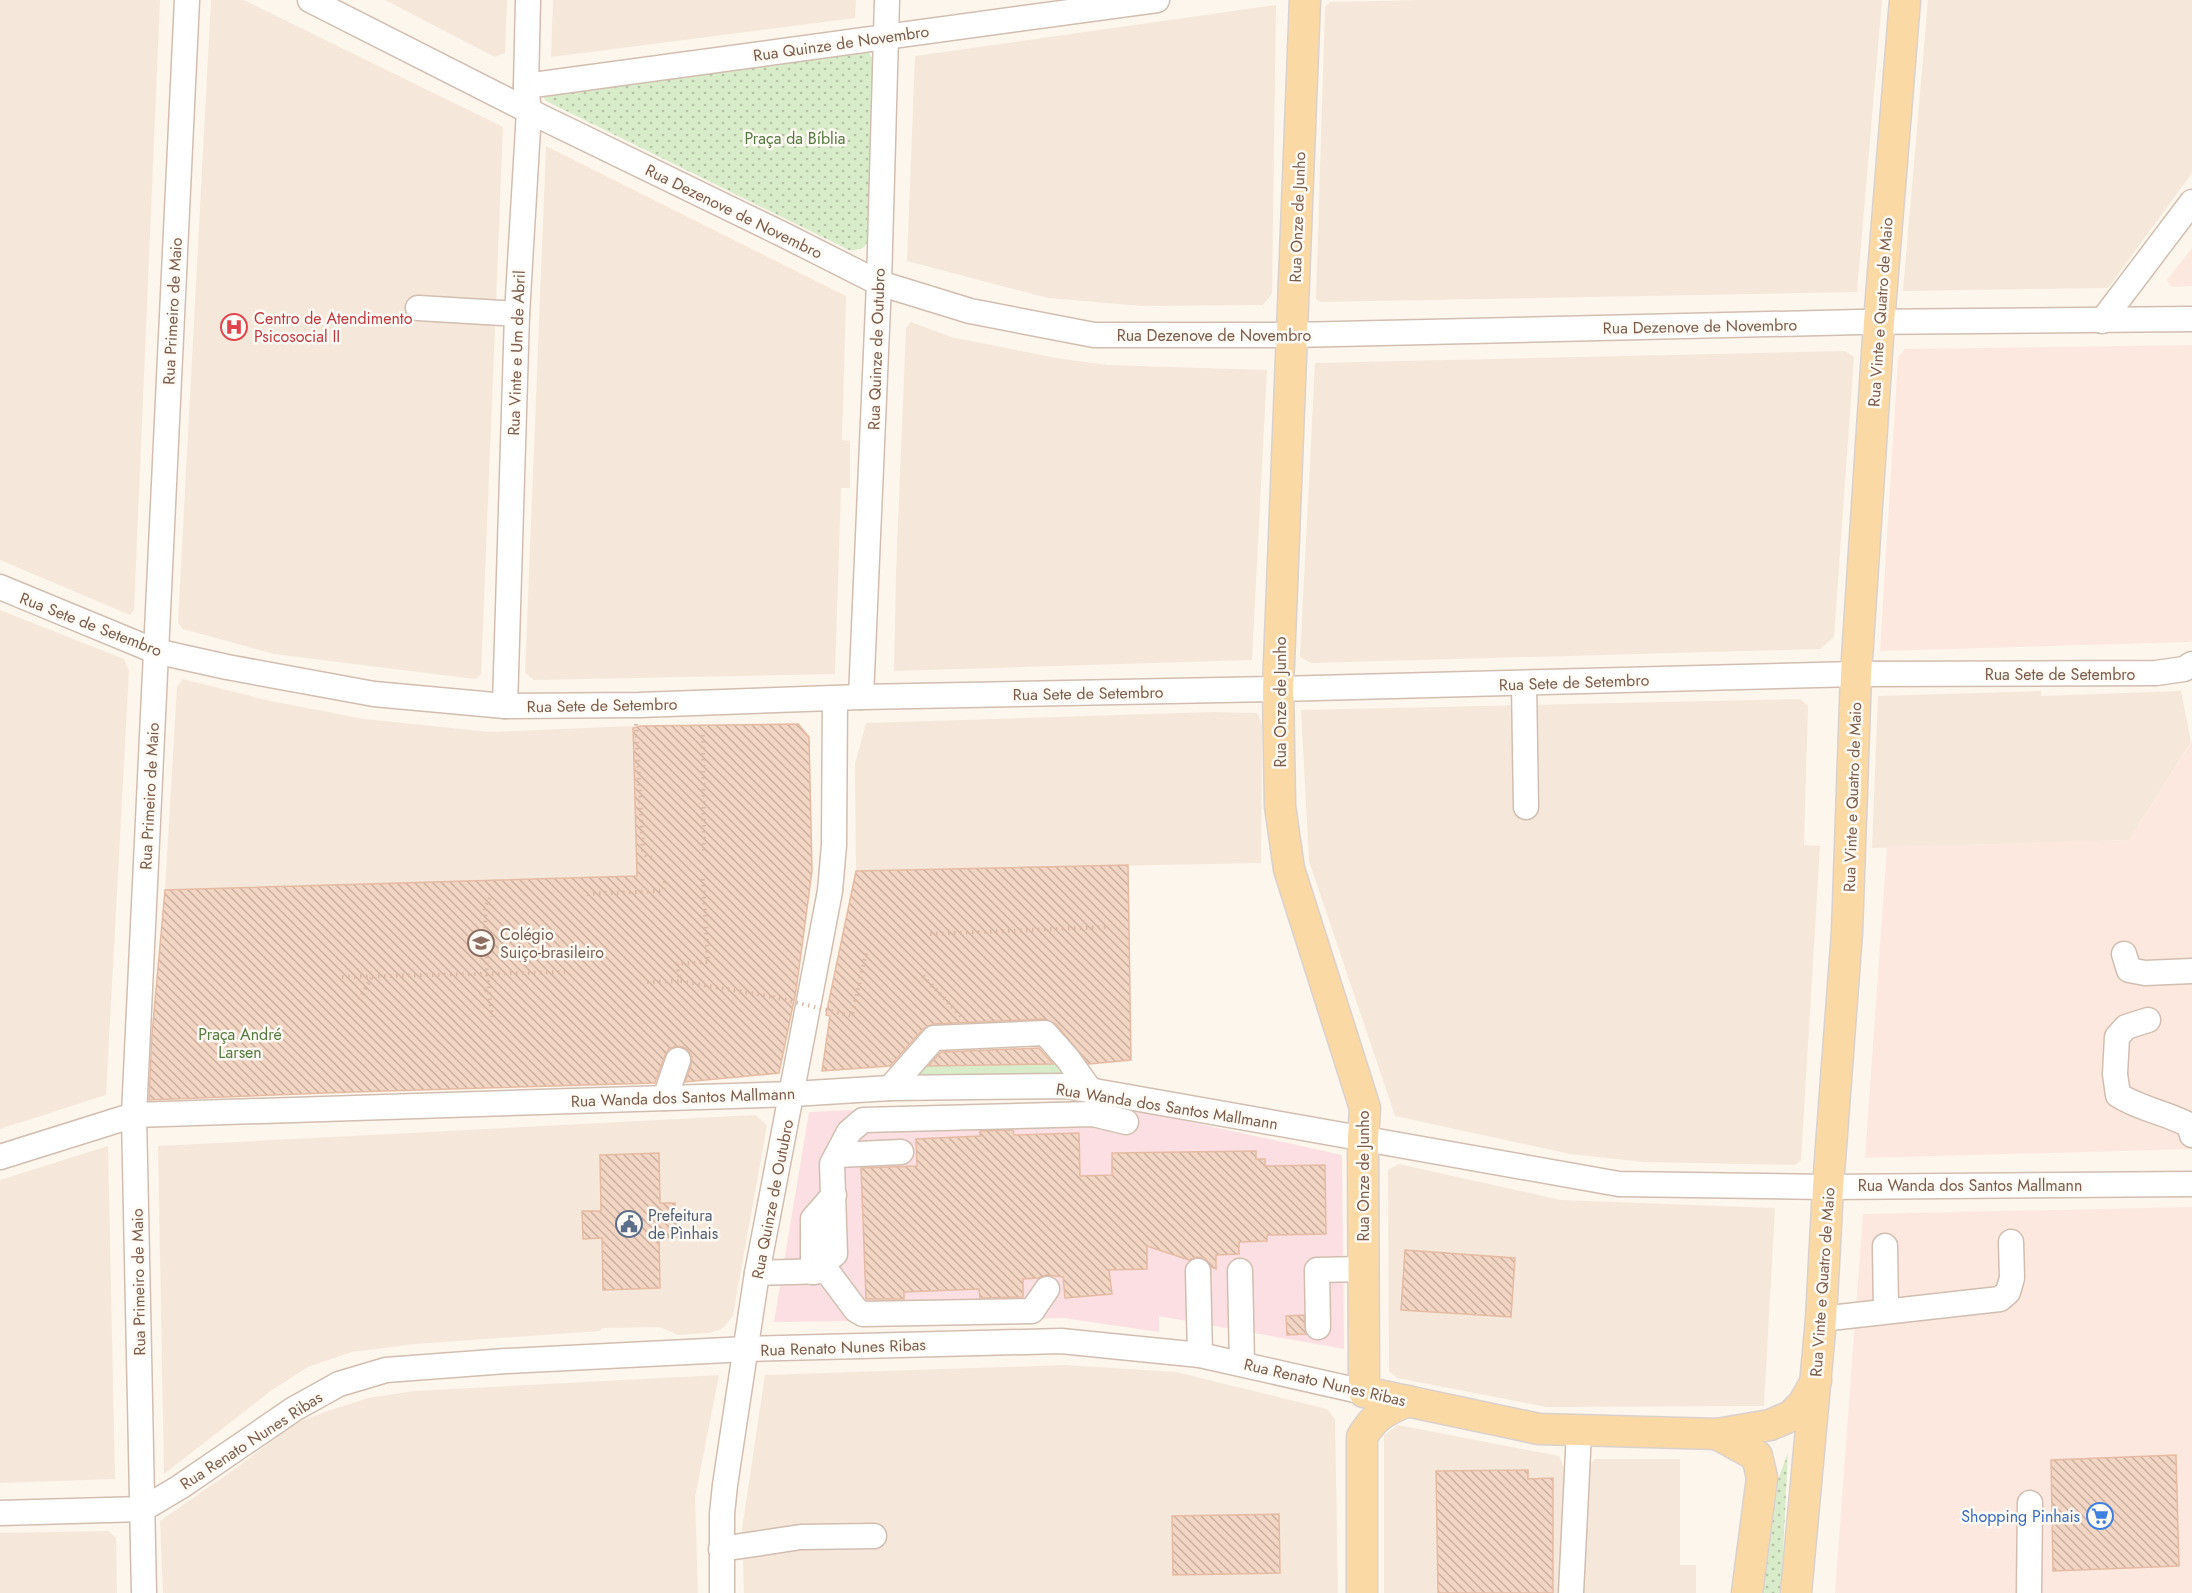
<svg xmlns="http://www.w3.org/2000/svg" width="2192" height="1593" font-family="Jost,sans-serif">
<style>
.residential{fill:#f5e8da}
.commercial{fill:#fde8e0}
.medical{fill:#fbdfe3}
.green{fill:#d8ecc9}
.park{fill:url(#park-dots)}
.building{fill:url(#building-back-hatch);stroke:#e6bba3;stroke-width:1.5}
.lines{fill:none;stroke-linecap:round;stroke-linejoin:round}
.minor-casing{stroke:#d1beb0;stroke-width:27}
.major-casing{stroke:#dad1cd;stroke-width:33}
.path{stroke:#d9b8a5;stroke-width:4;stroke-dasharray:1.5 4.5;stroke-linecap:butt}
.minor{stroke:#fff;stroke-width:24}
.major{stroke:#fbd9a5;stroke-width:30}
.path-bridge{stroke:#d9b8a5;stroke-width:4;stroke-dasharray:1.5 4.5;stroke-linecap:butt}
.labels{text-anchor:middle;stroke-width:5;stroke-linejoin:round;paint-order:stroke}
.street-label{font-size:16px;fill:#7a5c4d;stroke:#fffaf3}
.park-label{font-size:16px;fill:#537a41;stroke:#fffaf3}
.health-label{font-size:16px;fill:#be3a42;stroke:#fffaf3;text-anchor:start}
.education-label{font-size:16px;fill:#785e54;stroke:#fffaf3;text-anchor:start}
.service-label{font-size:16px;fill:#4e5e75;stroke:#fffaf3;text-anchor:start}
.shop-label{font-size:16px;fill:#366cbe;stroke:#fffaf3;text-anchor:end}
</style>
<defs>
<pattern id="park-dots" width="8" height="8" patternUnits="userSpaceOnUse" patternTransform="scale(1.5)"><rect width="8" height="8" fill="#d8ecc9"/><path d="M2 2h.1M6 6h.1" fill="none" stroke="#b4c2a5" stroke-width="1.8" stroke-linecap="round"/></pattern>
<pattern id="building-back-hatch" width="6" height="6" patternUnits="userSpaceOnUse" patternTransform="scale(1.5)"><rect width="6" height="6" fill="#f3d5c3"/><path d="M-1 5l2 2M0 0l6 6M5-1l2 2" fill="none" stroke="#cab0a1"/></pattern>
</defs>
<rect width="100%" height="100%" fill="#fdf6ec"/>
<g class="residential">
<polygon points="0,0 160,0 134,610 130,615 0,560"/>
<polygon points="211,0 244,0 503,127 481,675 475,679 274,654 183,629 178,623"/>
<polygon points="385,0 507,0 505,53 495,57"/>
<polygon points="553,0 856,0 855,18 551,57"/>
<polygon points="1420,0 1882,0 1857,292 1321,302 1316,299 1325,7 1330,2"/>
<polygon points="1928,0 2192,0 2192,173 2108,288 1903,291"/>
<polygon points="1276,5 1272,294 1263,305 1142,306 1048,298 907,261 915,56"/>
<polygon points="546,146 846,296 842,440 850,441 850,488 841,488 835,674 534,680 525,673"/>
<polygon points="911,322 951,337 1062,359 1108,365 1267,370 1252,660 894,671 896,572 906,328"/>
<polygon points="1845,351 1854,357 1834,637 1820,649 1311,663 1300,657 1315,363"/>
<polygon points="0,610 124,659 129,671 106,1095 0,1129"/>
<polygon points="183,679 271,701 364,719 490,732 633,726 637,876 165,890 177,687"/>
<polygon points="2041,691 2041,696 2181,691 2191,742 2129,840 1872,848 1878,696"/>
<polygon points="1800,699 1808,706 1804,845 1820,846 1801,1160 1795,1165 1644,1162 1570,1154 1395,1116 1309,861 1301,710"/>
<polygon points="1214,712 1257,713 1262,724 1261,863 856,871 855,764 866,723"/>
<polygon points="755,1115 767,1125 733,1315 726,1325 721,1329 709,1333 678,1335 660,1327 602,1328 600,1331 415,1344 352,1352 308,1367 272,1390 164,1474 158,1146"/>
<polygon points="108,1146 115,1479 0,1483 0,1180"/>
<polygon points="1399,1164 1561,1200 1775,1208 1764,1406 1546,1407 1397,1378 1389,1371 1388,1170"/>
<polygon points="1065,1365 1176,1372 1327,1409 1335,1419 1338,1593 744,1593 742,1529 765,1375"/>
<polygon points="719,1375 695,1497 698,1593 163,1593 160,1521 239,1466 281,1434 303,1420 331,1410 368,1398 414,1391"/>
<polygon points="1398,1425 1559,1456 1566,1472 1584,1472 1595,1459 1680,1459 1680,1565 1696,1565 1696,1593 1384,1593 1384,1435"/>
<polygon points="108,1531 116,1538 117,1593 0,1593 0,1533"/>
</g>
<g class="commercial">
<polygon points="2192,248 2192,286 2171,287 2167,280"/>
<polygon points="2192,345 2192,640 2190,642 1880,651 1898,358 1905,349"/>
<polygon points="2192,741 2192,1149 1865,1158 1887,847 2129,840"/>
<polygon points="2192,1207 2192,1593 1835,1593 1863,1214"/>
</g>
<polygon class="medical" points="1090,1100 1342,1155 1344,1349 1159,1316 1159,1332 1064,1318 774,1322 809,1112"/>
<polygon class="green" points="1040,1050 1069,1073 918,1075 936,1054"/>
<g class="park">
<path d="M854,48L868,51L873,60V66L870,237C866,248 861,250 849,250L546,101L542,94L796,54L803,61L849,54Z"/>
<polygon points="1788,1453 1781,1593 1754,1593 1763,1519"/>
</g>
<g class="building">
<polygon points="798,724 809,737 812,871 796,991 779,1073 685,1082 691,1065 692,1057 688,1050 683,1047 676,1046 669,1049 665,1055 655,1083 351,1092 149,1100 152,1034 165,890 637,876 633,728 640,726"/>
<polygon points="1128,865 1131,1060 1089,1064 1056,1024 1044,1019 933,1024 923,1029 890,1066 822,1071 830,1016 826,1015 856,871"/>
<polygon points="1039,1048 1053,1064 928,1066 941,1052"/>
<polygon points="1013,1130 1014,1135 1079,1133 1080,1176 1112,1175 1112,1153 1256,1151 1256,1159 1265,1159 1265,1166 1325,1165 1326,1234 1267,1235 1267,1241 1239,1242 1239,1254 1216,1255 1216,1269 1211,1267 1204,1258 1197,1257 1189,1260 1147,1246 1147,1269 1109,1270 1112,1294 1065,1298 1063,1277 1047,1275 1038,1278 1023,1279 1023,1297 980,1298 979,1289 904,1292 904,1299 866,1299 861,1168 917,1166 916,1139 980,1136 980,1131"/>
<polygon points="659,1153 660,1203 675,1203 677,1237 659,1238 660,1288 603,1290 602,1238 583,1239 582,1211 601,1211 600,1155"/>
<polygon points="1405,1250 1515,1258 1511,1317 1401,1310"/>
<polygon points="1304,1315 1306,1334 1287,1335 1286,1316"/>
<polygon points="2176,1455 2179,1566 2053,1571 2051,1460"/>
<polygon points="1528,1470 1528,1479 1553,1478 1553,1593 1438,1593 1436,1471"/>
<polygon points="1279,1514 1280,1573 1173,1575 1172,1516"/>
</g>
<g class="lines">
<defs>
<g id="minor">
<polyline points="310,0 529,111 784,235 879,283 970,311 1094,335 1293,335 1860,322 2192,319"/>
<polyline points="526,86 1157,0"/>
<polyline points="418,308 517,314"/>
<polyline points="2102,321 2192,202"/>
<polyline points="0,587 155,651 227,667 374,694 505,706 639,705 861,697 1278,689 1856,674 2156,673 2184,669 2192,664"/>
<polyline points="1524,683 1526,807"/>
<polyline points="861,697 879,283 887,0"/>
<polyline points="505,706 517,314 529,111 526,86 528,0"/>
<polyline points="2124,954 2129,970 2145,973 2192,971"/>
<path d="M2148,1020L2126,1027L2117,1037L2115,1074L2118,1095C2142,1110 2165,1112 2189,1125L2192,1135"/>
<polyline points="890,1088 934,1038 1045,1033 1068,1059 1090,1090"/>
<polyline points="665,1098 678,1060"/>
<polyline points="837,1155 901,1152"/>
<polyline points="0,1157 134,1115 793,1094 890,1088 1066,1086 1619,1184 1828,1187 2192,1184"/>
<polyline points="1885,1246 1886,1311"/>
<polyline points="1198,1271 1200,1355"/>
<polyline points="1240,1271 1242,1364"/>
<polyline points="813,1272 835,1254 832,1164 849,1132 863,1120 1093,1114 1126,1122"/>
<polyline points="813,1272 813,1219 834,1195"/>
<polyline points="757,1273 827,1271 856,1310 863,1314 1032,1311 1047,1289"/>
<polyline points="1821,1319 2000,1299 2008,1292 2012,1278 2011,1242"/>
<polyline points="1318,1327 1317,1270 1363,1269"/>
<polyline points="0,1513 143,1509 180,1487 294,1409 339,1384 386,1370 506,1361 747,1349 1061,1341 1200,1355 1364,1392"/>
<polyline points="721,1549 801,1537 874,1536"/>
<polyline points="144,1593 134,1115 187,0"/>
<polyline points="722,1593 722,1514 725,1485 757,1273 830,891 834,845 835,699"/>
<polyline points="1571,1593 1579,1432"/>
<polyline points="2029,1593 2030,1503"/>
</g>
<g id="major">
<polyline points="1305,0 1278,689 1280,806 1289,869 1365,1108 1363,1139 1364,1392 1539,1429 1717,1434 1770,1425 1791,1416 1803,1404 1816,1381"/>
<polyline points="1717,1434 1757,1456 1762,1478 1747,1593"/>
<path d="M1362,1593V1437C1374,1416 1386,1410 1408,1401"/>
<polyline points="1796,1593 1821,1319 1828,1187 1847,932 1856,674 1879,322 1905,0"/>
</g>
</defs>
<use href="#minor" class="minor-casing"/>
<use href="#major" class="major-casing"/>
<g class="path">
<polyline points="636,724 643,851 647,857 655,858"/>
<polyline points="703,735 704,855"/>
<polyline points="703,879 708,962 677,964 680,981 773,997"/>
<polyline points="587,894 663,891 665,881"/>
<polyline points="490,898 485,907 487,974 492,1017"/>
<polyline points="930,934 1108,927"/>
<polyline points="923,976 961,1016"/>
<polyline points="342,977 565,972"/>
<polyline points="647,982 680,981"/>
<polyline points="480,995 488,988"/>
<polyline points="356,1005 372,977"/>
</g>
<use href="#minor" class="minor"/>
<use href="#major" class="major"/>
<polyline class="path-bridge" points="773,997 852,1016 867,949"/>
</g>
<defs>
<symbol id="hospital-ring" viewBox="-11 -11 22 22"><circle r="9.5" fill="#fffaf3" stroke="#e0444e" stroke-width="1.5"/><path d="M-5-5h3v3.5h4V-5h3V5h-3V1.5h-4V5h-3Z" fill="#e0444e"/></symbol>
<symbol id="school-ring" viewBox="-11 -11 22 22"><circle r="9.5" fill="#fffaf3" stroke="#8d6e63" stroke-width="1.5"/><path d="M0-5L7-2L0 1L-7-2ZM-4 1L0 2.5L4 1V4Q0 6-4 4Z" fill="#8d6e63"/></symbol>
<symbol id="civic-ring" viewBox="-11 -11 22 22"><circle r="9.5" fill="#fffaf3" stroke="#5c6f8a" stroke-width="1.5"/><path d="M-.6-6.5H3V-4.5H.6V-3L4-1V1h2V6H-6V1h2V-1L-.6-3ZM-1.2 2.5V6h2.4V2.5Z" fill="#5c6f8a"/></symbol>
<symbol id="supermarket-ring" viewBox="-11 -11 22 22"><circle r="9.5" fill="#fffaf3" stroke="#3f7fe0" stroke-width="1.5"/><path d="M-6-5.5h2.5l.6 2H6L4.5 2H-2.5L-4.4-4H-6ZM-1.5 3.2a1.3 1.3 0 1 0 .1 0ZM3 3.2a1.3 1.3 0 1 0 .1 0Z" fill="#3f7fe0"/></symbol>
</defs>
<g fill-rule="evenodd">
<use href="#hospital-ring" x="219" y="312" width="30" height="30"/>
<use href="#school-ring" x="466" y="928" width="30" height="30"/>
<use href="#civic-ring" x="614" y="1209" width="30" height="30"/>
<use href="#supermarket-ring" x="2085" y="1501" width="30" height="30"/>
</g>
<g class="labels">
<g class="street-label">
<text transform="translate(841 43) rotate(-8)" y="6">Rua Quinze de Novembro</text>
<text transform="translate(734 211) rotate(26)" y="6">Rua Dezenove de Novembro</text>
<text transform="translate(1297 217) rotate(-88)" y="6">Rua Onze de Junho</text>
<text transform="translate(172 311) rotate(-87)" y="6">Rua Primeiro de Maio</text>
<text transform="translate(1880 312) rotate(-86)" y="6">Rua Vinte e Quatro de Maio</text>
<text transform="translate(1700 326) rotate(-1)" y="6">Rua Dezenove de Novembro</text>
<text x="1214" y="341">Rua Dezenove de Novembro</text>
<text transform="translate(876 349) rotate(-88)" y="6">Rua Quinze de Outubro</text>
<text transform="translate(516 353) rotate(-88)" y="6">Rua Vinte e Um de Abril</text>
<text transform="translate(91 624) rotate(21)" y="6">Rua Sete de Setembro</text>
<text x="2060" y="680">Rua Sete de Setembro</text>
<text transform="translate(1574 682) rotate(-2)" y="6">Rua Sete de Setembro</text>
<text transform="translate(1088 693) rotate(-1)" y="6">Rua Sete de Setembro</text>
<text transform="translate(1280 702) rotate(-90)" y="6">Rua Onze de Junho</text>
<text transform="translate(602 705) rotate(-1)" y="6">Rua Sete de Setembro</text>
<text transform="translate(149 796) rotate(-87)" y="6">Rua Primeiro de Maio</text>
<text transform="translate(1852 797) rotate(-88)" y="6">Rua Vinte e Quatro de Maio</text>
<text transform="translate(683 1097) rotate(-2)" y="6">Rua Wanda dos Santos Mallmann</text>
<text transform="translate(1167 1106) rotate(9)" y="6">Rua Wanda dos Santos Mallmann</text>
<text transform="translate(1363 1176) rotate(-90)" y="6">Rua Onze de Junho</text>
<text x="1970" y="1191">Rua Wanda dos Santos Mallmann</text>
<text transform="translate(772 1199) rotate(-79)" y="6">Rua Quinze de Outubro</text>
<text transform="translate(138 1282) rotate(-91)" y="6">Rua Primeiro de Maio</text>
<text transform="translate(1822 1282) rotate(-86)" y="6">Rua Vinte e Quatro de Maio</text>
<text transform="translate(843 1347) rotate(-2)" y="6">Rua Renato Nunes Ribas</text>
<text transform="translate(1325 1382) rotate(13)" y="6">Rua Renato Nunes Ribas</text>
<text transform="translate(251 1440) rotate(-33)" y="6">Rua Renato Nunes Ribas</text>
</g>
<g class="park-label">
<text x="795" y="144">Praça da Bíblia</text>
<text x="240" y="1040">Praça André<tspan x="240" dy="18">Larsen</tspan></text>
</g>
<g class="health-label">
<text x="254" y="324">Centro de Atendimento<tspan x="254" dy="18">Psicosocial II</tspan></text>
</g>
<g class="education-label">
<text x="500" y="940">Colégio<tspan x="500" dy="18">Suiço-brasileiro</tspan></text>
</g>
<g class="service-label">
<text x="648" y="1221">Prefeitura<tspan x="648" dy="18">de Pìnhais</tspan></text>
</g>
<g class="shop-label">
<text x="2080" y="1522">Shopping Pinhais</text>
</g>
</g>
</svg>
